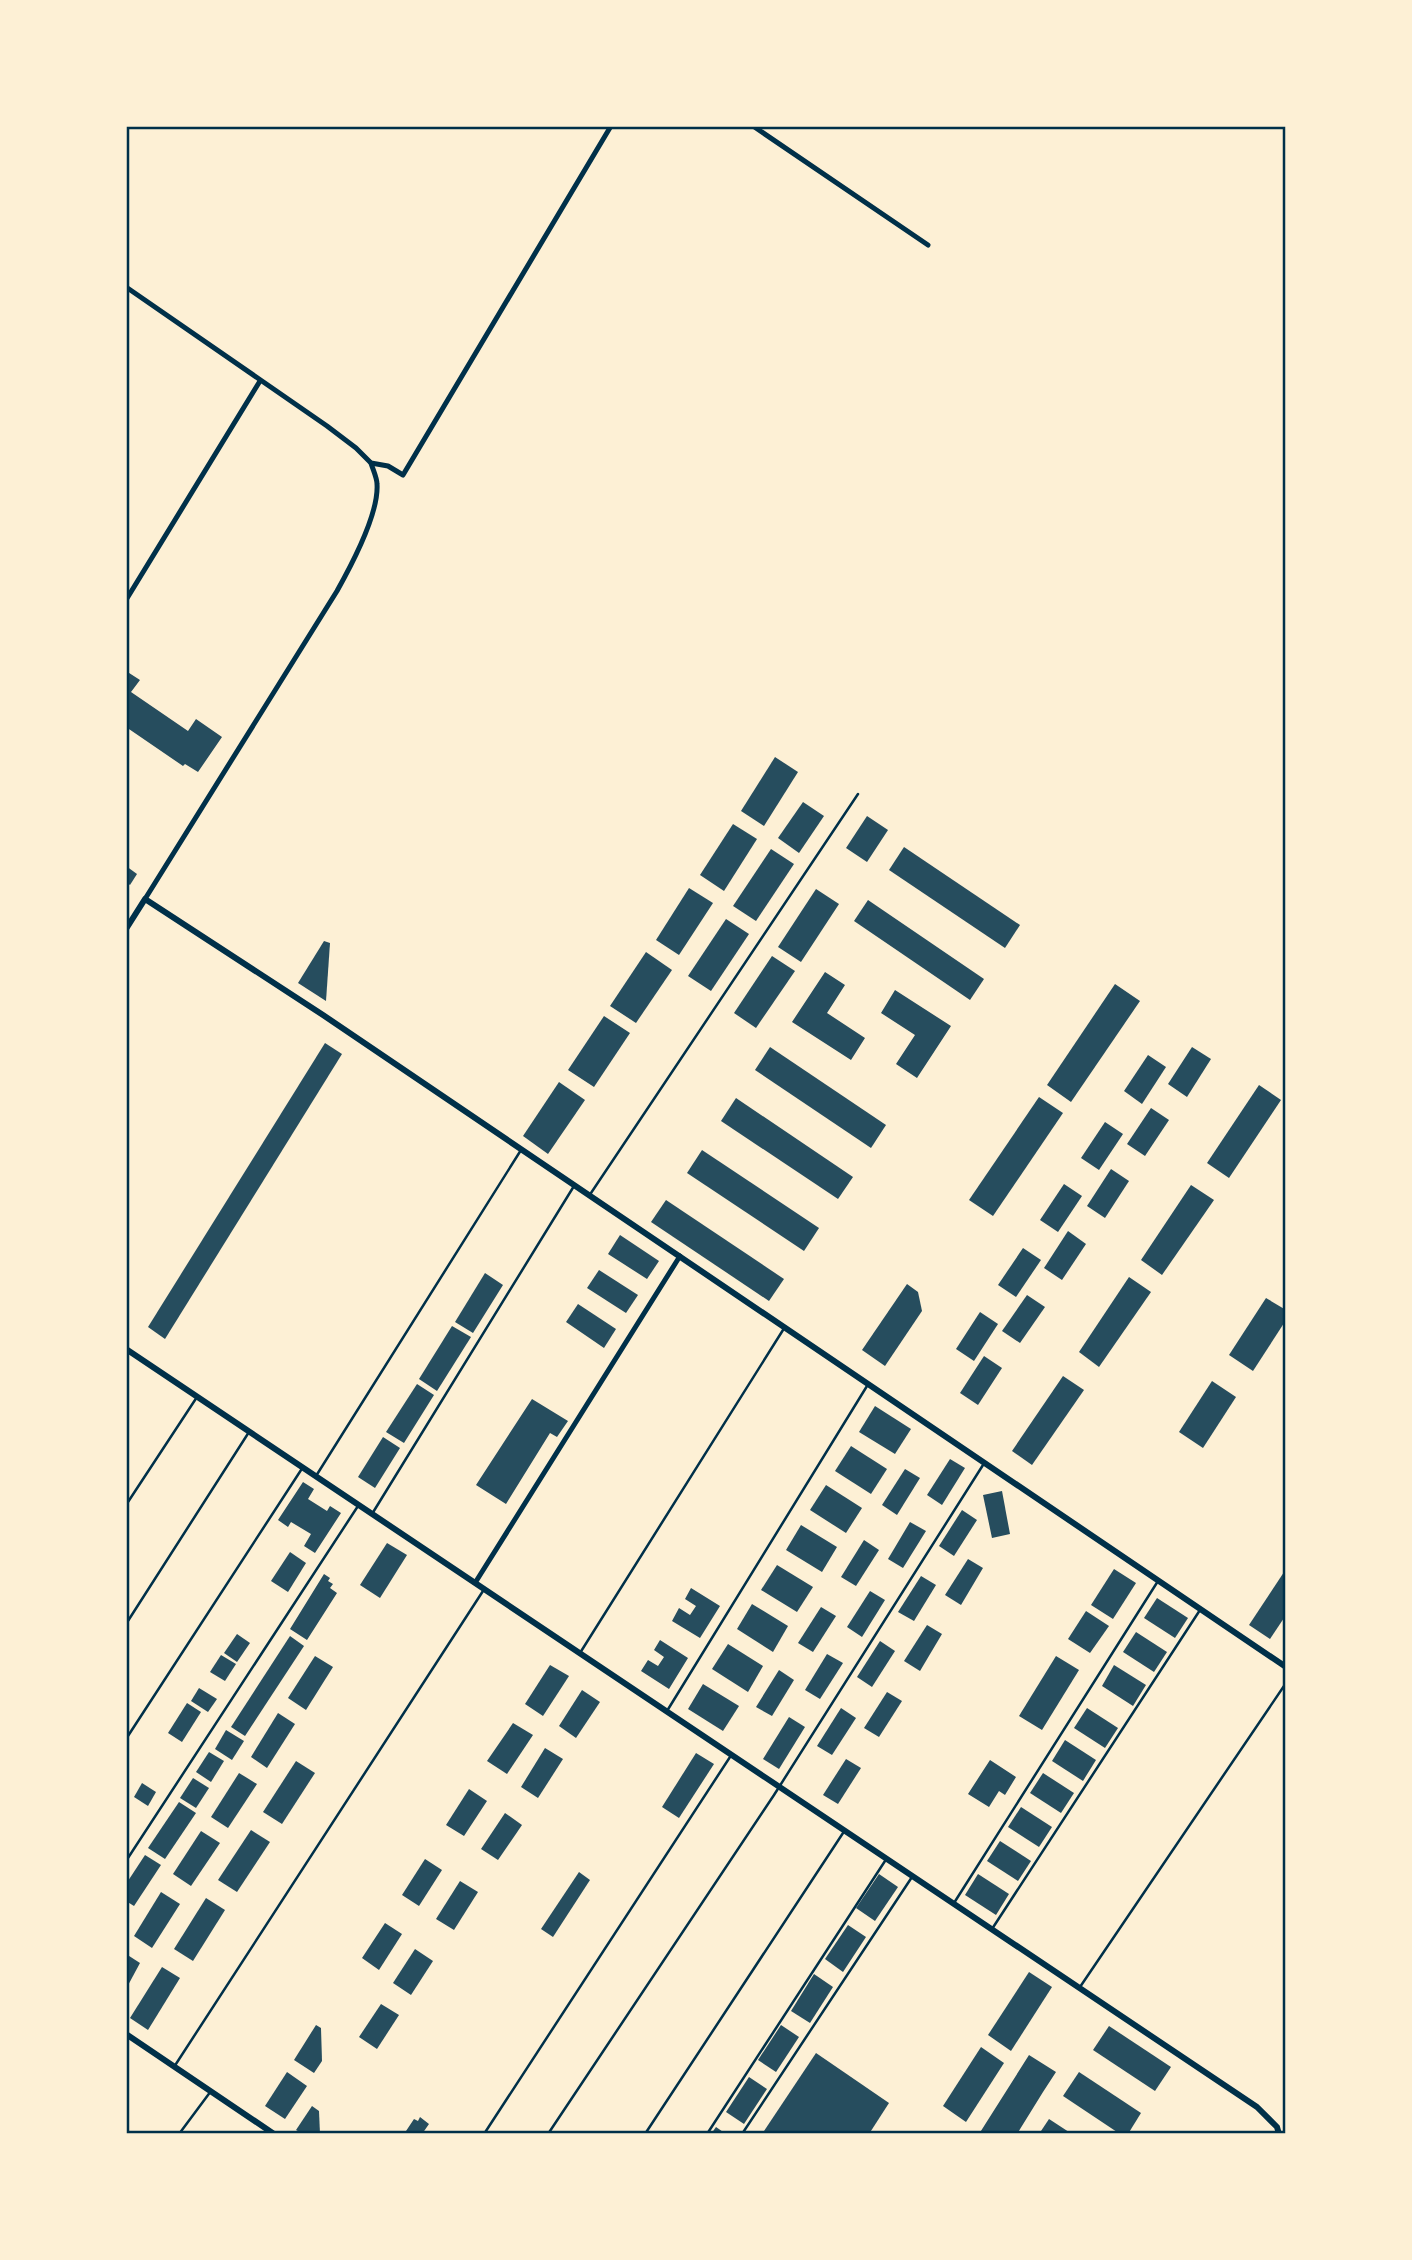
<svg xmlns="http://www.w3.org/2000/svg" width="1412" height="2260" font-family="'Exo 2',sans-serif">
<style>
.building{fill:#264d5e}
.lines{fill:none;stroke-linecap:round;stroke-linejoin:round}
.service{stroke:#003049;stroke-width:2.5}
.minor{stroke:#003049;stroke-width:5}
.tertiary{stroke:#003049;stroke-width:6}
.neatline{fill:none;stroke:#003049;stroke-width:2.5}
</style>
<rect width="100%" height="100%" fill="#fdf0d5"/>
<g class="building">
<polygon points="126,671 140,680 131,692 188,731 196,719 222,737 198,772 185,764 183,766 126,727"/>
<polygon points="775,757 798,772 764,826 741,811"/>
<polygon points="803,802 824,816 799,853 778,838"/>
<polygon points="867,816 888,830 867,862 846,848"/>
<polygon points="733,824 757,839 724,891 700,875"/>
<polygon points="904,847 1020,925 1005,948 889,870"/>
<polygon points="771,849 794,864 756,921 733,906"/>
<polygon points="126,866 137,874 130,885 126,882"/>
<polygon points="689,888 713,903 679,955 656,940"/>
<polygon points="816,889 839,904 801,962 778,947"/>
<polygon points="868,900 984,979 970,1000 854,921"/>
<polygon points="726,919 749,934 711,991 688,976"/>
<polygon points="324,941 330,943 326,1001 298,983"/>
<polygon points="646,952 672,970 636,1023 610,1006"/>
<polygon points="772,956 795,971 756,1028 734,1013"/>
<polygon points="825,972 845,985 827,1013 865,1038 851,1060 792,1022"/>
<polygon points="1115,984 1140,1001 1071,1102 1047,1085"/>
<polygon points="895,990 951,1026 917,1078 896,1064 915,1035 881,1013"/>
<polygon points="604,1016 630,1033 594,1087 568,1070"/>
<polygon points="325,1043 342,1054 165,1339 148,1327"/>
<polygon points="770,1047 886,1125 871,1148 755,1070"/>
<polygon points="1192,1047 1211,1059 1187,1097 1168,1084"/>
<polygon points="1148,1055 1166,1067 1142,1104 1124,1091"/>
<polygon points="559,1082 585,1100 548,1154 523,1136"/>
<polygon points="1259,1085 1281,1100 1229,1178 1207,1163"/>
<polygon points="1039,1097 1063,1113 993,1216 969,1200"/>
<polygon points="736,1098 853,1177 838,1199 721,1121"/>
<polygon points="1151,1108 1169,1120 1145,1156 1127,1144"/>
<polygon points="1105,1122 1123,1134 1099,1170 1081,1158"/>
<polygon points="702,1150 819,1228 804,1251 687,1173"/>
<polygon points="1111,1169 1129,1181 1105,1218 1087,1206"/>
<polygon points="1064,1184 1082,1196 1058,1232 1040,1220"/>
<polygon points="1191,1185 1214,1200 1162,1275 1141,1260"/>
<polygon points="666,1200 784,1279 769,1301 651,1222"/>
<polygon points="1068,1231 1086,1244 1062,1280 1044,1268"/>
<polygon points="620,1235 659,1261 647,1279 608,1254"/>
<polygon points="1023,1248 1041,1260 1016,1297 998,1285"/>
<polygon points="599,1270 638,1295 626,1313 587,1288"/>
<polygon points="485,1273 503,1285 473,1333 455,1322"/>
<polygon points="1129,1277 1151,1292 1099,1367 1079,1352"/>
<polygon points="907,1284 918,1292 922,1311 885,1366 862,1350"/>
<polygon points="1027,1295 1045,1307 1020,1343 1002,1331"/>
<polygon points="1266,1298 1286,1310 1286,1320 1253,1371 1229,1355"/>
<polygon points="578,1304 616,1329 604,1348 566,1322"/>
<polygon points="980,1312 998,1324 974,1361 956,1349"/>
<polygon points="452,1326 471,1337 437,1391 419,1379"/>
<polygon points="984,1356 1002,1368 978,1405 960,1393"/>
<polygon points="1063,1376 1084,1390 1032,1465 1012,1451"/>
<polygon points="1212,1381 1236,1397 1203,1448 1179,1432"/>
<polygon points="417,1384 434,1395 404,1443 386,1432"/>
<polygon points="532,1399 568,1421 557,1437 550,1433 506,1504 476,1485"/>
<polygon points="875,1406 911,1429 895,1454 859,1432"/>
<polygon points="383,1437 400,1448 375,1488 358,1477"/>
<polygon points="851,1446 887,1469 871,1494 835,1471"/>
<polygon points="950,1459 965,1468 942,1505 927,1495"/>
<polygon points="905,1469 920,1478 897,1515 882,1505"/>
<polygon points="303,1482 314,1489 308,1499 327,1511 330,1506 341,1513 315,1553 304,1546 311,1534 291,1522 288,1527 278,1520"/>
<polygon points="826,1485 862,1508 846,1533 810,1510"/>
<polygon points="1002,1491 1010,1534 992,1538 983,1495"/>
<polygon points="962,1510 977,1520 954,1556 939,1546"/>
<polygon points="910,1522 926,1531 903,1568 888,1559"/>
<polygon points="801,1525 837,1547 822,1572 786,1550"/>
<polygon points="864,1540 879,1550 856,1586 841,1577"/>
<polygon points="387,1543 407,1555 380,1598 360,1585"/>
<polygon points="290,1552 306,1563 288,1592 271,1581"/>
<polygon points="968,1559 983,1568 961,1605 945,1595"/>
<polygon points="777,1565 813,1587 797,1612 761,1590"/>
<polygon points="1114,1569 1136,1583 1113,1619 1091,1605"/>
<polygon points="1286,1569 1286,1615 1270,1639 1249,1625"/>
<polygon points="324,1574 330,1578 328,1581 333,1584 330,1588 337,1593 307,1640 290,1629"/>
<polygon points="921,1576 936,1585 914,1621 898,1612"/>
<polygon points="691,1588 720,1606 700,1638 672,1621 679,1608 690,1615 696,1606 685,1599"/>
<polygon points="870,1591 885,1600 862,1637 847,1627"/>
<polygon points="1157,1598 1188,1618 1175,1638 1144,1618"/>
<polygon points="752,1604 788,1626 773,1652 737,1629"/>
<polygon points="821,1607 836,1616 813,1652 798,1643"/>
<polygon points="1086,1611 1109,1626 1090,1653 1068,1639"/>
<polygon points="927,1625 942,1634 920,1671 904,1661"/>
<polygon points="1136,1632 1167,1652 1154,1672 1123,1652"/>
<polygon points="237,1634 250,1643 237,1662 224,1653"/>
<polygon points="290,1636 304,1646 245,1736 231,1727"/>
<polygon points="660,1640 688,1658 669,1689 641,1671 648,1660 658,1666 664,1657 654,1650"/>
<polygon points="880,1641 895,1651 872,1687 857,1677"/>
<polygon points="728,1644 763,1666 748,1692 712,1669"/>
<polygon points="827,1654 843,1663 820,1699 805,1690"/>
<polygon points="221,1655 236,1664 225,1681 210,1672"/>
<polygon points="315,1656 333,1667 306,1710 288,1698"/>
<polygon points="1056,1656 1079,1670 1042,1730 1019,1716"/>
<polygon points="550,1665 569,1676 543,1716 525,1704"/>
<polygon points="1114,1665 1146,1685 1133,1706 1102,1686"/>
<polygon points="779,1670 794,1680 772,1716 756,1707"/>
<polygon points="703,1684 739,1706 723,1731 688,1709"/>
<polygon points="199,1688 217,1699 208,1712 191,1701"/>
<polygon points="582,1690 600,1702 576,1738 559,1726"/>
<polygon points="887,1692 902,1701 879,1737 864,1728"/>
<polygon points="187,1703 201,1712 182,1742 168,1733"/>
<polygon points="841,1708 856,1718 832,1755 817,1746"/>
<polygon points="1087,1708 1118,1728 1105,1748 1074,1728"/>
<polygon points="278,1713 295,1724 267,1768 251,1757"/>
<polygon points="789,1717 805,1727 779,1769 763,1759"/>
<polygon points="513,1723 533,1735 507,1774 487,1761"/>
<polygon points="226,1730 244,1741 232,1760 215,1749"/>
<polygon points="1065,1740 1096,1760 1083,1781 1052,1761"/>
<polygon points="545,1748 563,1759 538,1798 521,1787"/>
<polygon points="209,1752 224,1761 211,1782 196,1772"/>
<polygon points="696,1753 714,1764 679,1818 662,1807"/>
<polygon points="846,1759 861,1768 838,1804 823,1795"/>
<polygon points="990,1760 1016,1777 1005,1795 999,1791 989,1807 968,1794"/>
<polygon points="296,1761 315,1773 282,1824 263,1812"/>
<polygon points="239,1773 257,1784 228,1828 211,1817"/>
<polygon points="1043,1773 1074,1793 1061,1813 1030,1793"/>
<polygon points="193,1778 209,1788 196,1808 180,1798"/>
<polygon points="142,1783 156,1792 148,1806 134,1797"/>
<polygon points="469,1789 487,1801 464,1836 446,1825"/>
<polygon points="179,1802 196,1813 165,1859 148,1848"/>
<polygon points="1021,1807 1052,1827 1039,1847 1008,1827"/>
<polygon points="505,1813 522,1825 498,1860 481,1849"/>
<polygon points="251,1830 270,1842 237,1892 218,1880"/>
<polygon points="201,1831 220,1843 191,1886 173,1874"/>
<polygon points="1000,1841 1031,1861 1018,1881 987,1861"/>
<polygon points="145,1855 161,1865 134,1906 126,1901 126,1884"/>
<polygon points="425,1859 442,1870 419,1906 402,1895"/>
<polygon points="579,1872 590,1880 553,1937 541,1929"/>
<polygon points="879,1874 898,1887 875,1921 856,1908"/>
<polygon points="978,1874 1009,1894 996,1915 965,1895"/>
<polygon points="460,1881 478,1892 454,1930 436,1919"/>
<polygon points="161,1892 180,1904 152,1948 134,1936"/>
<polygon points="206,1898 225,1910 193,1961 174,1949"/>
<polygon points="385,1923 402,1934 379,1970 362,1958"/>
<polygon points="848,1925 866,1937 843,1972 825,1959"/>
<polygon points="415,1949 433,1961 411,1995 393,1983"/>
<polygon points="126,1954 140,1963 126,1989"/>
<polygon points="162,1967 180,1978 148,2030 130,2018"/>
<polygon points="1029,1972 1052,1987 1011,2051 988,2035"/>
<polygon points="814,1974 833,1987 810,2023 791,2011"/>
<polygon points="381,2004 399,2015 377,2049 359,2037"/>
<polygon points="316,2025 321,2028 322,2061 314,2073 294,2060"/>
<polygon points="781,2025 799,2037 776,2072 758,2060"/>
<polygon points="1109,2026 1171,2067 1155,2091 1093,2050"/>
<polygon points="981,2047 1004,2063 966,2122 943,2106"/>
<polygon points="816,2053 889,2103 869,2134 762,2134"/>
<polygon points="1029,2055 1056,2072 1043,2092 1017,2134 979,2134"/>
<polygon points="287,2072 307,2086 285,2119 265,2106"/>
<polygon points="1079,2072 1141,2113 1128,2134 1120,2134 1063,2096"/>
<polygon points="749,2077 767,2089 744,2124 726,2112"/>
<polygon points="312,2106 319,2111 320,2134 303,2134 296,2130"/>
<polygon points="420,2117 429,2124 422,2134 404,2134 414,2119 418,2121"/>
<polygon points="1049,2119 1072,2134 1039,2134"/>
<polygon points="716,2127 726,2134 711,2134"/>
</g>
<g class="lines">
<g class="service">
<polyline points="591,1193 858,794"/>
<polyline points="316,1476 521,1150"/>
<polyline points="126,1505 197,1397"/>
<polyline points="372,1514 574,1186"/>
<polyline points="126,1624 249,1432"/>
<polyline points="580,1653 783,1330"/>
<polyline points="667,1711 867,1386"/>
<polyline points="126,1739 303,1467"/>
<polyline points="126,1861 358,1506"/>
<polyline points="954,1903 1158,1581"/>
<polyline points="992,1929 1200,1610"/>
<polyline points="1080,1987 1286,1683"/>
<polyline points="174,2067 483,1591"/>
<polyline points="179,2134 211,2091"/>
<polyline points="484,2134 730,1757"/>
<polyline points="548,2134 774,1795 983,1465"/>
<polyline points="645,2134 845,1830"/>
<polyline points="707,2134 885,1861"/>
<polyline points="742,2134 912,1877"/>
</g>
<g class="minor">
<polyline points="753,126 928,245"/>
<polyline points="126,287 327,426 356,448 371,463 388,466 403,475 611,126"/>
<polyline points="126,600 260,381"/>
<path d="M145,899L337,591C351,566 379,513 377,484C377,478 373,470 371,463"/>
<polyline points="475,1583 680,1256"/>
</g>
<g class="tertiary">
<polyline points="126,929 145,899 323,1015 1286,1667"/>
<polyline points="126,1349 1257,2107 1277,2127 1279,2134"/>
<polyline points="126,2034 274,2134"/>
</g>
</g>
<rect width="1412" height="2260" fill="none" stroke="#fdf0d5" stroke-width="256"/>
<rect x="128" y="128" width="1156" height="2004" class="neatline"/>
</svg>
